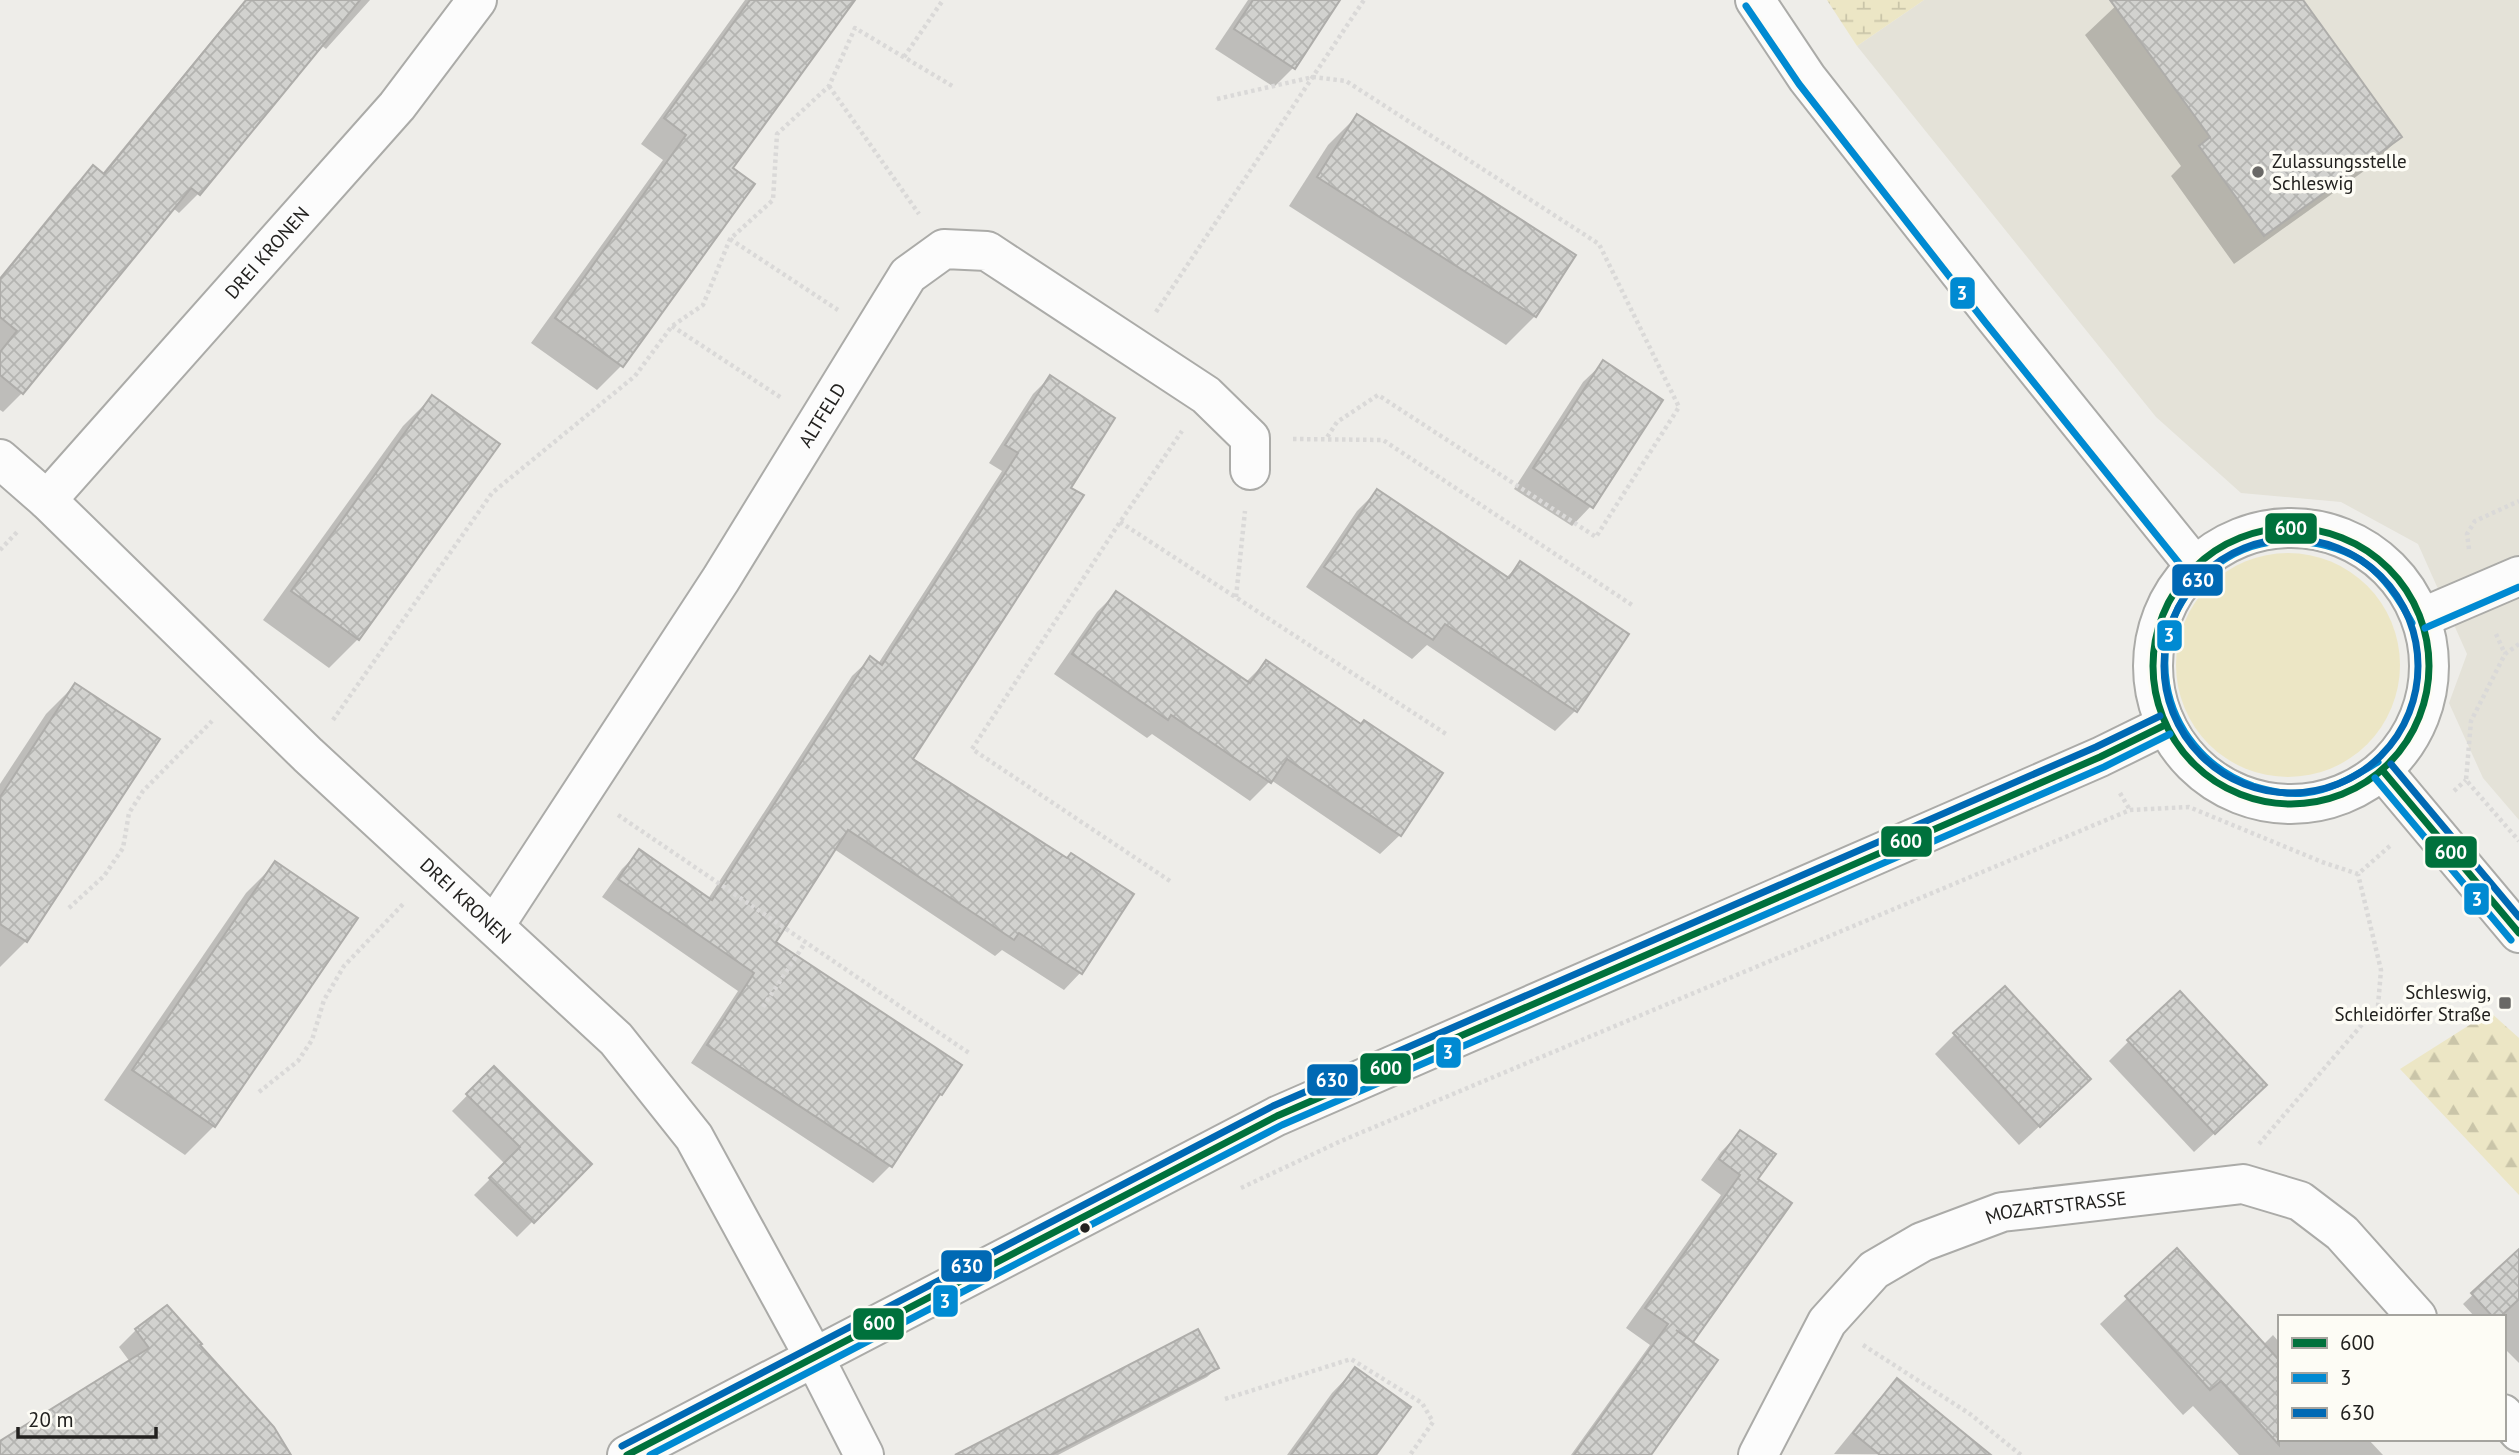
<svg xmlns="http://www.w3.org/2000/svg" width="2519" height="1455" font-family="'PT Sans',sans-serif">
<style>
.built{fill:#e4e2d8}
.green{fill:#ece6c5}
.forest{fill:url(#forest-firs)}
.wetland{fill:url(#wetland-marsh)}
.shadow{fill:#0003}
.building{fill:url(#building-cross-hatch);stroke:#aeadaa;stroke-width:2}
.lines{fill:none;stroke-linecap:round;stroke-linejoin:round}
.minor-casing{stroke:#ababa8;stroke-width:42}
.tertiary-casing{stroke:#ababa8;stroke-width:42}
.path{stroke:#dad9d8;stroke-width:4.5;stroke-dasharray:3.5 3.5;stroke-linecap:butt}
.minor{stroke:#fcfcfc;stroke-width:38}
.tertiary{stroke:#fcfcfc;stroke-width:38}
.bus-1-casing{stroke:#fdfcf5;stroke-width:12}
.bus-2-casing{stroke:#fdfcf5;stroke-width:12}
.bus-3-casing{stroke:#fdfcf5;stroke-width:12}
.bus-1{stroke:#00713c;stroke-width:7}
.bus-2{stroke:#008ad2;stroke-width:7}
.bus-3{stroke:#0069b4;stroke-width:7}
.poi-dot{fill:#696866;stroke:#fdfcf5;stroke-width:2.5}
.bus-dot{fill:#22211f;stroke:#fdfcf5;stroke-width:2.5}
.labels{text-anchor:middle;stroke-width:7;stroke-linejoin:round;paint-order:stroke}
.poi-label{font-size:19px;fill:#22211f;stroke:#fdfcf5;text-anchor:start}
.street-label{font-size:19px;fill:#22211f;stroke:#fdfcf5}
.line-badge{stroke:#fdfcf5;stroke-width:2.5}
.badge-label{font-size:19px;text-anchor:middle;font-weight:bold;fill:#fff}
</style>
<defs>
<pattern id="forest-firs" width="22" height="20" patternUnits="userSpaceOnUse" patternTransform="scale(1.75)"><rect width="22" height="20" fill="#ece6c5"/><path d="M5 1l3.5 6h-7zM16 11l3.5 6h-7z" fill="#cac5a9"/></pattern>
<pattern id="wetland-marsh" width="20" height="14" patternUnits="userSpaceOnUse" patternTransform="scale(1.75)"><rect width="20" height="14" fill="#ece6c5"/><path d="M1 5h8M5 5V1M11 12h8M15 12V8" fill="none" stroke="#cac5a9"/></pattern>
<pattern id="building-cross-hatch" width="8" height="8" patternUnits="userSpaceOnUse" patternTransform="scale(1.75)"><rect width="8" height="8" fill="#d2d2cf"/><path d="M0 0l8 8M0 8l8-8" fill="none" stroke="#b4b4b1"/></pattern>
</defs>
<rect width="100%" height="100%" fill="#eeede9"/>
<polygon class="built" points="1924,0 2519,0 2519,820 2483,778 2449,703 2467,654 2418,544 2341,502 2241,493 2156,417 1857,46"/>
<circle class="green" cx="2288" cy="665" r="112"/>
<polygon class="forest" points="2490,1012 2519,1038 2519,1195 2400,1069"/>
<polygon class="wetland" points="1827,0 1924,0 1857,46"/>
<g class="shadow">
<polygon points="259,0 370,0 326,49 321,45 198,194 179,213 173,208 22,393 3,412 0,410 0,277 74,186 94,167 102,174 226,23 245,4"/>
<polygon points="745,0 853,0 731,169 621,366 597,390 531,343 663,160 641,144"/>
<polygon points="1248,0 1338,0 1293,68 1274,87 1215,49"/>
<polygon points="2122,0 2301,0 2400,137 2371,166 2234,264 2171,176 2181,166 2085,35"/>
<polygon points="1357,116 1574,255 1535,316 1506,345 1289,206 1328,145"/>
<polygon points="1603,363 1591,506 1572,526 1514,489 1583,382"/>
<polygon points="1050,377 1069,488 911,759 1081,972 1064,990 1002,950 995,956 834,849 774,943 959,1066 890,1166 873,1183 691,1063 738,991 602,897 622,869 639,852 708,899 852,676 870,659 878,664 1002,471 989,463 1033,394"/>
<polygon points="432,397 358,639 329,668 263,620 403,426"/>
<polygon points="1377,491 1506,578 1520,563 1626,635 1575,711 1555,731 1427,645 1412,659 1306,587 1357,511"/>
<polygon points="1116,593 1246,682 1266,662 1360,726 1400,835 1380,854 1271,780 1250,801 1152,734 1147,738 1054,674 1097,612"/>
<polygon points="75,685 26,941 0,967 0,784 46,714"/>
<polygon points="275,864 214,1126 185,1155 104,1100 246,893"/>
<polygon points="1955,1034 2069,1099 2019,1145 1935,1054"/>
<polygon points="2129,1041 2245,1105 2194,1152 2109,1061"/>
<polygon points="494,1068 590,1164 517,1237 474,1195 505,1164 452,1111"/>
<polygon points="1740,1132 1756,1179 1790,1204 1690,1342 1648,1455 1571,1455 1650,1345 1626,1328 1721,1195 1701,1180 1721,1152"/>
<polygon points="2177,1251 2263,1345 2273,1335 2279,1342 2279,1439 2368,1439 2383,1455 2239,1455 2193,1406 2183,1415 2100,1324"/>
<polygon points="2519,1251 2519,1363 2503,1347 2503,1317 2475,1317 2463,1304"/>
<polygon points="136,1330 198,1346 289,1455 0,1455 0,1444 130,1362 119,1347"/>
<polygon points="1217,1368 1207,1377 1058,1455 959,1455"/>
<polygon points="1355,1369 1374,1455 1287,1455 1332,1393"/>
<polygon points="1897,1381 1988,1455 1834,1454 1877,1401"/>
</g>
<g class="building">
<polygon points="246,0 360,0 200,195 191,188 23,394 0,375 0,352 17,331 0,317 0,279 93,165 104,174"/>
<polygon points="750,0 855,0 733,168 755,184 623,367 555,318 686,135 664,118"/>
<polygon points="1253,0 1340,0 1295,69 1234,29"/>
<polygon points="2110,0 2303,0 2402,137 2264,236 2199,146 2210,137"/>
<polygon points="1357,114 1576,255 1536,317 1317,177"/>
<polygon points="1603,360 1663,400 1593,508 1533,468"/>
<polygon points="1050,375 1115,418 1071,488 1084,495 913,759 1067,858 1071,853 1134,894 1082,974 1019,933 1014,940 848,830 776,942 962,1065 942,1095 940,1094 892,1167 707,1045 754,973 618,879 639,849 712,900 870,656 882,665 1018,453 1005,445"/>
<polygon points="432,395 500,444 359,640 291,591"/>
<polygon points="1377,489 1509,578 1520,561 1629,634 1577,712 1445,624 1433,640 1324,567"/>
<polygon points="1116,591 1250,683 1266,660 1361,724 1364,720 1443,773 1401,836 1287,759 1271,783 1171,715 1168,720 1072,654"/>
<polygon points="75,683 160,739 27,942 0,924 0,797"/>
<polygon points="275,861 358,918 215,1127 132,1070"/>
<polygon points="2005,986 2091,1079 2040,1127 1953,1033"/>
<polygon points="2180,991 2267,1085 2215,1134 2127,1040"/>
<polygon points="494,1066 592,1164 534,1223 489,1178 520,1147 466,1094"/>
<polygon points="1740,1130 1776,1154 1758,1179 1792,1203 1693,1342 1676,1330 1718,1360 1651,1455 1574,1455 1668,1324 1645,1308 1740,1175 1719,1159"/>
<polygon points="2177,1248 2279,1360 2279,1445 2221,1381 2210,1390 2125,1296"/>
<polygon points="2519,1249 2519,1299 2500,1317 2493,1317 2471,1293"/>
<polygon points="167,1305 202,1344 200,1345 274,1427 291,1455 0,1455 0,1441 149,1348 135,1329"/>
<polygon points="1198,1329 1219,1368 1051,1455 955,1455"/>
<polygon points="1355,1367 1411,1407 1376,1455 1291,1455"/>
<polygon points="1897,1378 1948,1420 1991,1455 1880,1455 1853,1433"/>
</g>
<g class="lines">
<defs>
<g id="minor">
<path id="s1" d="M0,459L47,500L308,755L616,1039L694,1137L814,1357L864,1455"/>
<path id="s2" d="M47,500L397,106L477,0"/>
<path id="s3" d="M495,925L721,579L908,275L944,249L987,251L1206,395L1250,438V470"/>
<polyline points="2503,1414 2519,1432"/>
<path id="s4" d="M1758,1455L1827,1322L1874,1270L1922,1242L2002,1212L2243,1184L2300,1201L2342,1233L2417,1317"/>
</g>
<g id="tertiary">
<polyline points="1755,0 1807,78 1993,315 2195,566"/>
<circle cx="2291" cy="666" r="138"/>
<polyline points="2421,618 2519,576"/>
<polyline points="2383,771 2519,933"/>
<polyline points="627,1455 1277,1116 2100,757 2165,725"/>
</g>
</defs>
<use href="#minor" class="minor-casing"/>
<use href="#tertiary" class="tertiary-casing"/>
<g class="path">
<polyline points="904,57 943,0"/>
<polyline points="829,86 919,214"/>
<polyline points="1217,99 1313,77 1346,81 1599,244 1679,407 1596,537 1378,395 1337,422 1326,439"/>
<polyline points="730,239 838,310"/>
<polyline points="1156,312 1364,0"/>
<polyline points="672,326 783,399"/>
<polyline points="1293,439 1383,440 1632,605"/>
<polyline points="1120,522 1446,734"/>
<polyline points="2469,549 2467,534 2475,521 2519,501"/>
<polyline points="0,550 18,531"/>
<polyline points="1236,597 1245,511"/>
<polyline points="2496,634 2505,654"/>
<polyline points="2519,644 2505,654 2471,721 2466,780 2519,841"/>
<polyline points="333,720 492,493 635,376 672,326 703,305 730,239 773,200 777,134 829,86 855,28 954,87"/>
<polyline points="2454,791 2466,780"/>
<polyline points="2120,793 2130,810"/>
<polyline points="618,815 969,1053"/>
<polyline points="1170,881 972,749 1120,522 1182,431"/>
<polyline points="69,908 104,876 123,848 129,813 143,791 212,721"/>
<polyline points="763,1007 805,943"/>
<polyline points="259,1092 298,1061 312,1040 324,1000 344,966 405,902"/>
<polyline points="2259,1144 2378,1006 2381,970 2358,874"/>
<polyline points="1241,1188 1341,1141 2130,810 2189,807 2322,862 2358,874 2391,845"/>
<polyline points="1863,1345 1970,1414 2021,1455"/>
<polyline points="1225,1399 1351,1359 1422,1403 1433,1422 1410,1455"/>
</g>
<use href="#minor" class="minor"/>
<use href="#tertiary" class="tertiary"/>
<defs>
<g id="bus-1">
<circle cx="2291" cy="666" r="138"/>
<polyline points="2383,771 2519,933"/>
<polyline points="627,1455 1277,1116 2100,757 2165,725"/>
</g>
<g id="bus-2">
<polyline points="1746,6 1799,84 1985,322 2187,573"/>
<polyline points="2425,628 2519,587"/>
<path d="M2378,762C2354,776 2333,790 2305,793C2288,795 2269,791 2253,786C2156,752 2131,623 2219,563C2243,546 2269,539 2298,541C2358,546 2385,572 2412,623"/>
<polyline points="2375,778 2511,940"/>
<polyline points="650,1455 1282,1125 2104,767 2170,734"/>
</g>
<g id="bus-3">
<circle cx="2291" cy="666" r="127"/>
<polyline points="2391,764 2519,917"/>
<polyline points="622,1446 1273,1106 2096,747 2160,716"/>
</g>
</defs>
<use href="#bus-1" class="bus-1-casing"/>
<use href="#bus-2" class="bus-2-casing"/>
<use href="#bus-3" class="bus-3-casing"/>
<use href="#bus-1" class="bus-1"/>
<use href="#bus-2" class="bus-2"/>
<use href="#bus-3" class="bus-3"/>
</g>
<g class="poi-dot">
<circle cx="2258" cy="172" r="7"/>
<rect x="2498" y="996" width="14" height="14" rx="3.5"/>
</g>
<circle class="bus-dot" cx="1085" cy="1228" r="6"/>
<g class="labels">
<g class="poi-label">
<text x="2272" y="168">Zulassungsstelle<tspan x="2272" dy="22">Schleswig</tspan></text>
<text x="2491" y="999" text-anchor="end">Schleswig,<tspan x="2491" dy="22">Schleidörfer Straße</tspan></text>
</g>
<g class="street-label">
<text dy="7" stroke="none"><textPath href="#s2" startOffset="331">DREI KRONEN</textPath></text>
<text dy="7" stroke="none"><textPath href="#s3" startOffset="606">ALTFELD</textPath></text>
<text dy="7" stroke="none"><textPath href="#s1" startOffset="642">DREI KRONEN</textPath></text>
<text dy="7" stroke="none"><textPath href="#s4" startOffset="415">MOZARTSTRASSE</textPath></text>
</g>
</g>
<g class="line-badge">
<rect x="1949" y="276" width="27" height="34" rx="7" fill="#008ad2"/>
<rect x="2264" y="512" width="54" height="33" rx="7" fill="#00713c"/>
<rect x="2171" y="563" width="53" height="34" rx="7" fill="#0069b4"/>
<rect x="2156" y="619" width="27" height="33" rx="7" fill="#008ad2"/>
<rect x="1880" y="825" width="53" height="33" rx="7" fill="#00713c"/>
<rect x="2424" y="835" width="54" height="34" rx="7" fill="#00713c"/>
<rect x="2463" y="882" width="27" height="34" rx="7" fill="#008ad2"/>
<rect x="1435" y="1036" width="27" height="33" rx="7" fill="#008ad2"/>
<rect x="1359" y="1052" width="53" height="33" rx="7" fill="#00713c"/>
<rect x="1306" y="1063" width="53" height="34" rx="7" fill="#0069b4"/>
<rect x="940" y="1249" width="53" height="34" rx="7" fill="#0069b4"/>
<rect x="932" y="1284" width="27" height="34" rx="7" fill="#008ad2"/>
<rect x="852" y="1307" width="53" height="34" rx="7" fill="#00713c"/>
</g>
<g class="badge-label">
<text x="1962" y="300">3</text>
<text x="2291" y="535">600</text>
<text x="2198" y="587">630</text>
<text x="2169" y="642">3</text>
<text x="1906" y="848">600</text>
<text x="2451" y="859">600</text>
<text x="2477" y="906">3</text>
<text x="1448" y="1059">3</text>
<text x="1386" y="1075">600</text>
<text x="1332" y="1087">630</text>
<text x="967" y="1273">630</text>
<text x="945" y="1308">3</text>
<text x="879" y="1330">600</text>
</g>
<rect x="2278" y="1315" width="228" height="126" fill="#fdfcf5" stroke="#a5a49f" stroke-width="2"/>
<rect x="2292" y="1338" width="35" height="10" fill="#00713c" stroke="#a5a49f" stroke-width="2"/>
<text x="2340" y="1350" font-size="21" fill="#22211f">600</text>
<rect x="2292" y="1373" width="35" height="10" fill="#008ad2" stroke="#a5a49f" stroke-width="2"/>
<text x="2340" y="1385" font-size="21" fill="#22211f">3</text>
<rect x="2292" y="1408" width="35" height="10" fill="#0069b4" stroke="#a5a49f" stroke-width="2"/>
<text x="2340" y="1420" font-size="21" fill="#22211f">630</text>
<path d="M18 1427v10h138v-10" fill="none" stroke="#22211f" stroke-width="3.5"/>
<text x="28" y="1427" font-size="21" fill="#22211f" stroke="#fdfcf5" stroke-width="5" paint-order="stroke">20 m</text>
</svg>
